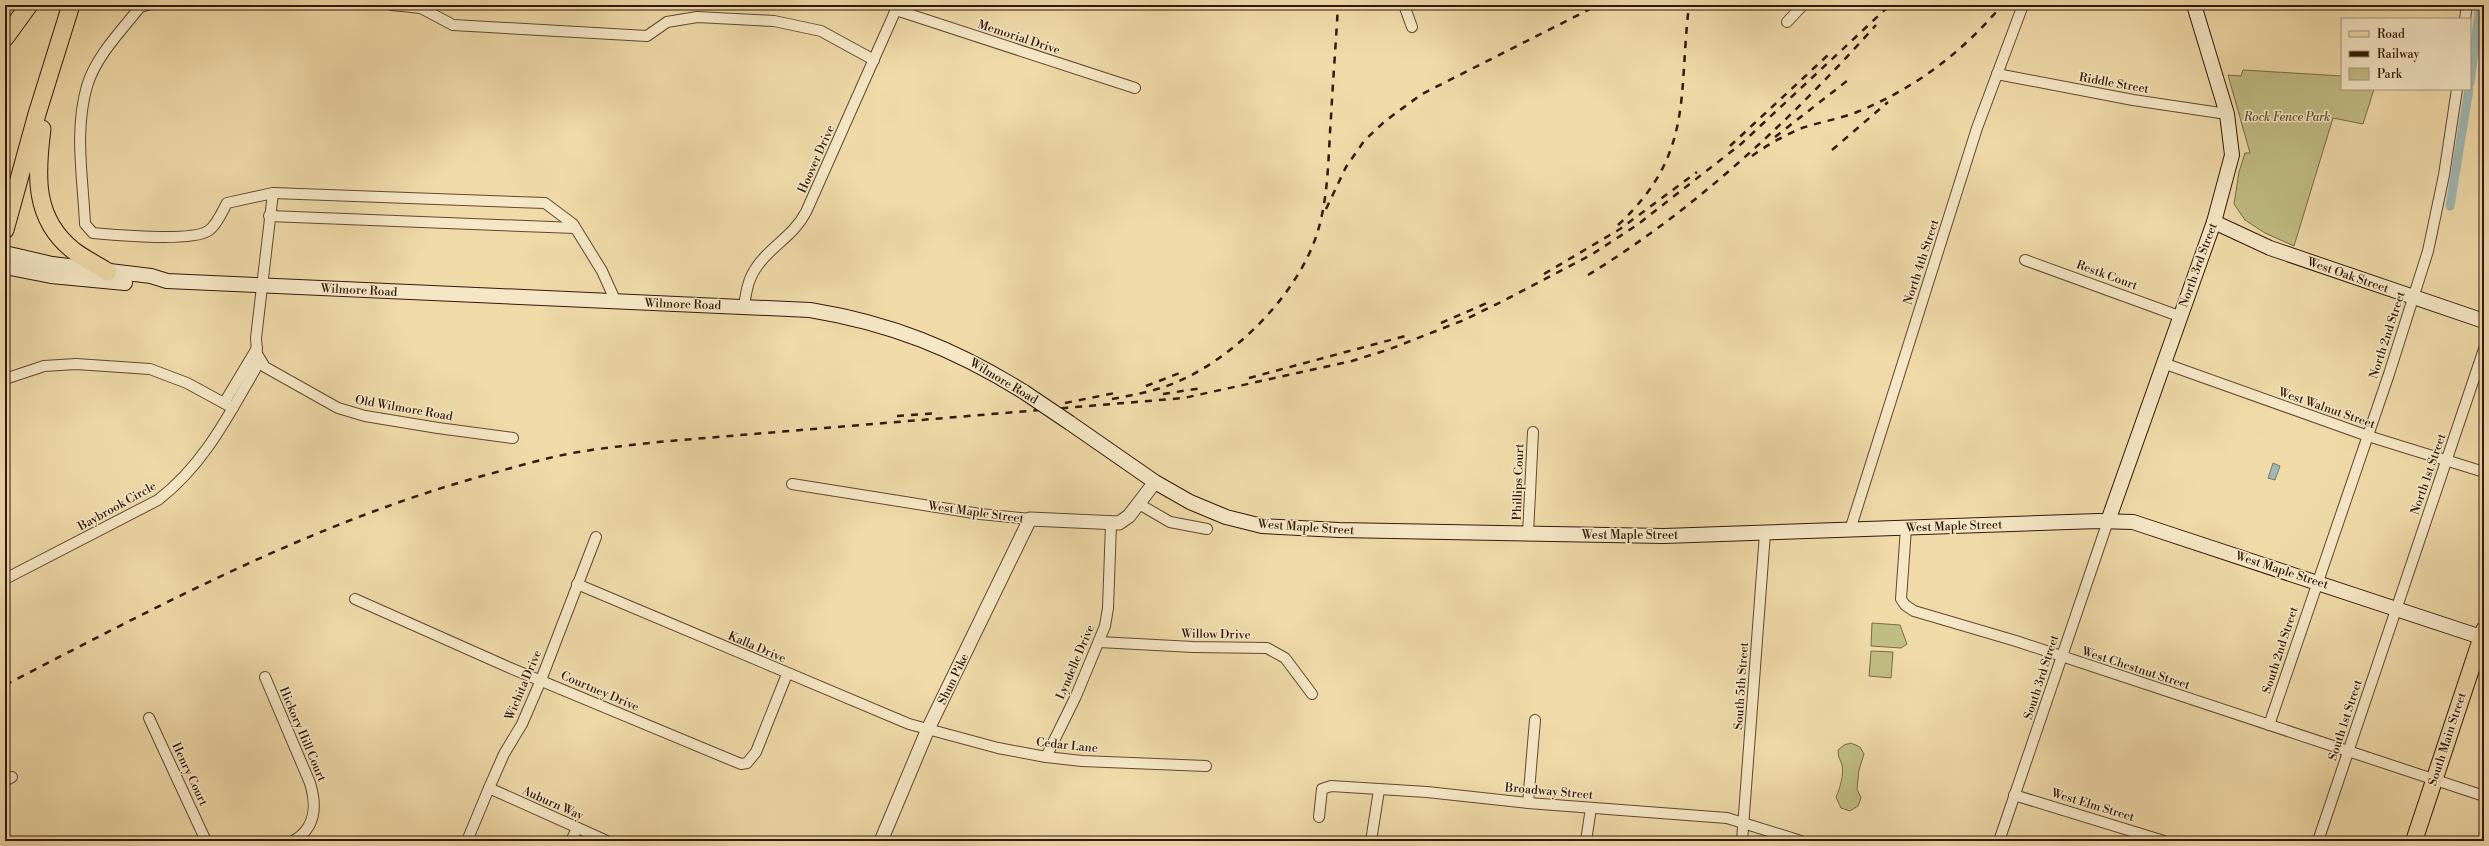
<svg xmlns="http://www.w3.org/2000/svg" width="2489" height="846" font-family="'Libre Bodoni',serif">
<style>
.green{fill:#c0bd83;stroke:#796a46}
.water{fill:#9fb8b4;stroke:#737870}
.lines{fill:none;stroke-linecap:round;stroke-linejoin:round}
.canal{stroke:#9fb8b4;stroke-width:9}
.minor-casing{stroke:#614831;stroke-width:12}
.tertiary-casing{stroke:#614831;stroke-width:15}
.secondary-casing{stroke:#321809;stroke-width:16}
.primary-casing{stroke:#321809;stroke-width:18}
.trunk-casing{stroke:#321809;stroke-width:19}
.minor{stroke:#f5e7c6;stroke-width:10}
.tertiary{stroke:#f5e7c6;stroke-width:13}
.secondary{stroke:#f5e7c6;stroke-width:14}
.primary{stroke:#efdaa8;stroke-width:16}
.trunk{stroke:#efdaa8;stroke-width:17}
.rail{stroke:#321809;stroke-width:2.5;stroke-dasharray:7 7;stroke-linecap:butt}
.secondary-bridge-casing{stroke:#321809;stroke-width:16;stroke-linecap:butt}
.secondary-bridge{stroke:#f5e7c6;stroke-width:14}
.labels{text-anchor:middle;stroke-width:3;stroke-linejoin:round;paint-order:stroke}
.street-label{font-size:12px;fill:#321809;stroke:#f5e7c6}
.park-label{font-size:12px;font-style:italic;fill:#5d4a2e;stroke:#f5e7c6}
</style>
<rect width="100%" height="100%" fill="#efdaa8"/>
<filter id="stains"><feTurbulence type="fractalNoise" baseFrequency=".005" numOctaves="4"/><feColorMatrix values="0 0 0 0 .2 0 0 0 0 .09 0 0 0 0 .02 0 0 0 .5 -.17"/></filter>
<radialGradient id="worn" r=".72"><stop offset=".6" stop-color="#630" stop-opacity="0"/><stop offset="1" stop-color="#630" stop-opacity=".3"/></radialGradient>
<g class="green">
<polygon points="2243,70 2342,76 2342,89 2374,89 2363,124 2333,118 2294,246 2265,233 2245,220 2234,204 2239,172 2245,153 2250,153 2228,75 2241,76"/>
<polygon points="1872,623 1900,625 1907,644 1901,648 1871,646"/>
<polygon points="1871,651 1893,652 1891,678 1869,676"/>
<path d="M1851,743L1860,747L1864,754L1859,770L1857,789L1861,798L1858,806L1850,811L1841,808L1836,797C1840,788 1844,775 1842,765C1840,759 1838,757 1838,750L1844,745Z"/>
</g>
<polygon class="water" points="2273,463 2280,466 2275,480 2268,478"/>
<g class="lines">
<g class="canal">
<polyline points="2470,83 2480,5"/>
<polyline points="2450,206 2469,89"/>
</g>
<defs>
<g id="minor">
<path d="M148,5L140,7C121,31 96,56 87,86C74,131 83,178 85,224L93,233C116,235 190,242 208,231C216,226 222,212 227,203L273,193L256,338L257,354L265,367L338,408L365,416L438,428L513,438"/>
<polyline points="392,5 421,8 453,25 647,36 667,22 697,17 774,21 821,31 874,60"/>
<polyline points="1404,5 1412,27"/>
<polyline points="896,10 1135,88"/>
<polyline points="2465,19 2467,5"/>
<polyline points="1787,22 1803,5"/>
<polyline points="1997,74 2133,100 2227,114"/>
<polyline points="273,193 545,203 573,224 602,271 616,302"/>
<polyline points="269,216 575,228"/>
<polyline points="2025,260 2179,316"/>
<path d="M744,306C746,293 748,279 756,268C770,246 793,237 806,212L898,5"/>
<polyline points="2163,363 2368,436 2484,472"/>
<polyline points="5,379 44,366 76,364 150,369 187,383 233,408"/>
<polyline points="224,403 257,348"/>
<polyline points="792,484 980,514 1030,519"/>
<polyline points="1139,504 1170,522 1207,529"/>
<polyline points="1906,528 1901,599 1905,605 1914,611 2016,641 2484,796"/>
<polyline points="1850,530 1977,128 2023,5"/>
<polyline points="1528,534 1533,432"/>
<path d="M5,579L158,500C206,463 230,412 260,361"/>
<polyline points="577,584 909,724 998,748 1046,757 1082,761 1206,766"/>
<polyline points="355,599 508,667 741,764 747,763 756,752 787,674"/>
<polyline points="1099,642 1193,647 1267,648 1285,658 1312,694"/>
<path d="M265,677L310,783C317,806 316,828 293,841"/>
<polyline points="149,718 206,841"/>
<polyline points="2269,725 2389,374 2428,251 2444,175 2457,89"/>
<polyline points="1046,757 1076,696 1105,626 1108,608 1111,524"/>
<polyline points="5,781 12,777"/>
<polyline points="489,788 607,841"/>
<polyline points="2014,795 2164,841"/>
<polyline points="1528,803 1535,720"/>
<polyline points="1319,817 1322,789 1331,786 1427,792 1528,803 1727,818 1801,841"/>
<polyline points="467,841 489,788 504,754 522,724 541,680 596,537"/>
<polyline points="571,841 577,828"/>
<polyline points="1371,841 1379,790"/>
<polyline points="1586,841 1591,808"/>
<polyline points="1742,841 1765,533"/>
<polyline points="1999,841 2108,521"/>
<polyline points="2318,841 2484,349"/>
</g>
<polyline id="tertiary" points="881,841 928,729 1030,519 1119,523 1129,516 1155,482"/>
<g id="secondary">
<polyline points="2214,222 2270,248 2484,321"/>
<path d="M5,253L52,264L151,276L167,281L810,310C890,323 955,349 1024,392"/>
<polyline points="5,267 51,276 125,283"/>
<polyline points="1070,423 1155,482 1190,502 1226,517 1262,526 1339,530 1664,536 2098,521 2133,522 2484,638"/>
<polyline points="2108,521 2214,222 2232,155 2227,114 2194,5"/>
</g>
<polyline id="primary" points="2414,841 2484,630"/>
<g id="trunk">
<polyline points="5,38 29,5"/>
<path d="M42,129C36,175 33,219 74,251C85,259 97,265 108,272"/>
<polyline points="5,230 37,114 71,5"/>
</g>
</defs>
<use href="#minor" class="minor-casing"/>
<use href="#tertiary" class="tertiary-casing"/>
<use href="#secondary" class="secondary-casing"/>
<use href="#primary" class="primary-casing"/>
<use href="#trunk" class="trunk-casing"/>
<use href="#minor" class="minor"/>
<use href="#tertiary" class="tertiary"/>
<use href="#secondary" class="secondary"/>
<use href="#primary" class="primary"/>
<use href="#trunk" class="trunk"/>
<g class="rail">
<polyline points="1775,137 1852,77"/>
<polyline points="1730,146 1828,55"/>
<polyline points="1832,150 1888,102"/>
<path d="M1752,156C1767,145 1785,135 1802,128C1820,122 1839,119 1857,112C1914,89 1963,52 2002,5"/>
<polyline points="1326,209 1346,167 1364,141 1385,121 1422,94 1598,5"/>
<path d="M1618,225C1694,154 1678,98 1689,5"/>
<polyline points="1544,274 1620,229 1697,172"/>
<path d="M1588,275C1696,209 1792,119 1876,25"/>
<polyline points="1441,323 1487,303"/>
<polyline points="1249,378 1409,335"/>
<polyline points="1146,386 1185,371"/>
<polyline points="1163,394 1202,388"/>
<path d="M1112,399C1134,395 1156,391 1177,382C1235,357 1295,297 1316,237C1329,198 1328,157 1331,117C1333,80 1336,42 1338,5"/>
<polyline points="1065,403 1120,392"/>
<polyline points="897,416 939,413"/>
<path d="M5,685C162,604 311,524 482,476C516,467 550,456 585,451C609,447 634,445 658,442L1184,398L1352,361L1390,349L1464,320L1501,302L1591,255L1637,225L1741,144L1890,5"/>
</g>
<defs>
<polyline id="secondary-bridge" points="1024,392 1070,423"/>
</defs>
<use href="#secondary-bridge" class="secondary-bridge-casing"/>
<use href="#secondary-bridge" class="secondary-bridge"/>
</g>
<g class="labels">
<g class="street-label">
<text transform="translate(1019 37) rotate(18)" y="4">Memorial Drive</text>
<text transform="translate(2114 83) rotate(10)" y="4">Riddle Street</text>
<text transform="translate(816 159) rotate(-66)" y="4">Hoover Drive</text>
<text transform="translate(1921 262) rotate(-72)" y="4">North 4th Street</text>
<text transform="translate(2198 265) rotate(-70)" y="4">North 3rd Street</text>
<text transform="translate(2107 275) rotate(20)" y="4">Restk Court</text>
<text transform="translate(2348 275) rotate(19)" y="4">West Oak Street</text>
<text transform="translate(359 290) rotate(3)" y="4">Wilmore Road</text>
<text transform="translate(683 304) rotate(2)" y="4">Wilmore Road</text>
<text transform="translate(2387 335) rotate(-72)" y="4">North 2nd Street</text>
<text transform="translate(1004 381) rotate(31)" y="4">Wilmore Road</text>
<text transform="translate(404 408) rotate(10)" y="4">Old Wilmore Road</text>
<text transform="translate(2327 408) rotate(19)" y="4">West Walnut Street</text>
<text transform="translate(2428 474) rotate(-71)" y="4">North 1st Street</text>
<text transform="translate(1518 482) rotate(-88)" y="4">Phillips Court</text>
<text transform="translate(117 506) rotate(-29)" y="4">Baybrook Circle</text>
<text transform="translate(976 512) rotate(8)" y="4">West Maple Street</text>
<text transform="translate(1954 526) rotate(-2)" y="4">West Maple Street</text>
<text transform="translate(1306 527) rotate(4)" y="4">West Maple Street</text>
<text x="1630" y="539">West Maple Street</text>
<text transform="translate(2282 570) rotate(18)" y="4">West Maple Street</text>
<text transform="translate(1216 634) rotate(1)" y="4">Willow Drive</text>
<text transform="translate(757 647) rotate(23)" y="4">Kalla Drive</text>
<text transform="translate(2280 650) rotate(-72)" y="4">South 2nd Street</text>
<text transform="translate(1075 662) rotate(-67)" y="4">Lyndelle Drive</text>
<text transform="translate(2136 668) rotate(18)" y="4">West Chestnut Street</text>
<text transform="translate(2041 677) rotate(-72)" y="4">South 3rd Street</text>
<text transform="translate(953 679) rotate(-64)" y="4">Shun Pike</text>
<text transform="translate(523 685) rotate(-67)" y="4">Wichita Drive</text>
<text transform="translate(1741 686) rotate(-86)" y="4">South 5th Street</text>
<text transform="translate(600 691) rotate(23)" y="4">Courtney Drive</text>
<text transform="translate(2345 720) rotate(-72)" y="4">South 1st Street</text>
<text transform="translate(303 734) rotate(67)" y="4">Hickory Hill Court</text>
<text transform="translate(2447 739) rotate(-72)" y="4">South Main Street</text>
<text transform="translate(1067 745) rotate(6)" y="4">Cedar Lane</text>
<text transform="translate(190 774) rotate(65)" y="4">Henry Court</text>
<text transform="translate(1549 791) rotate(5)" y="4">Broadway Street</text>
<text transform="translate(553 803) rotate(24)" y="4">Auburn Way</text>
<text transform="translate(2093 805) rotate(17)" y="4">West Elm Street</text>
</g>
<g class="park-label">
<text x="2287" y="121">Rock Fence Park</text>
</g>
</g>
<rect width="2489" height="846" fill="none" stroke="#efdaa8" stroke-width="20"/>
<rect x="6" y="6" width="2477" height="834" fill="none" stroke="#321809" stroke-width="2"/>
<rect x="10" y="10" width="2469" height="826" fill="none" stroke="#321809"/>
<rect x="2341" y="18" width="130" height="72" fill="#f5e7c6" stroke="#a7947a"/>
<rect x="2349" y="31" width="20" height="6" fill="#efdaa8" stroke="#a7947a"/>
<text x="2377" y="38" font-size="12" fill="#321809">Road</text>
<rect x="2349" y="51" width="20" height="6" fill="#321809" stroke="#a7947a"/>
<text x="2377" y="58" font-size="12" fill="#321809">Railway</text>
<rect x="2349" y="68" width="20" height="12" fill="#c0bd83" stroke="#a7947a"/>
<text x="2377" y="78" font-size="12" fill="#321809">Park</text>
<rect width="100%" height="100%" filter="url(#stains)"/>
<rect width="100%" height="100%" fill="url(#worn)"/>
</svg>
